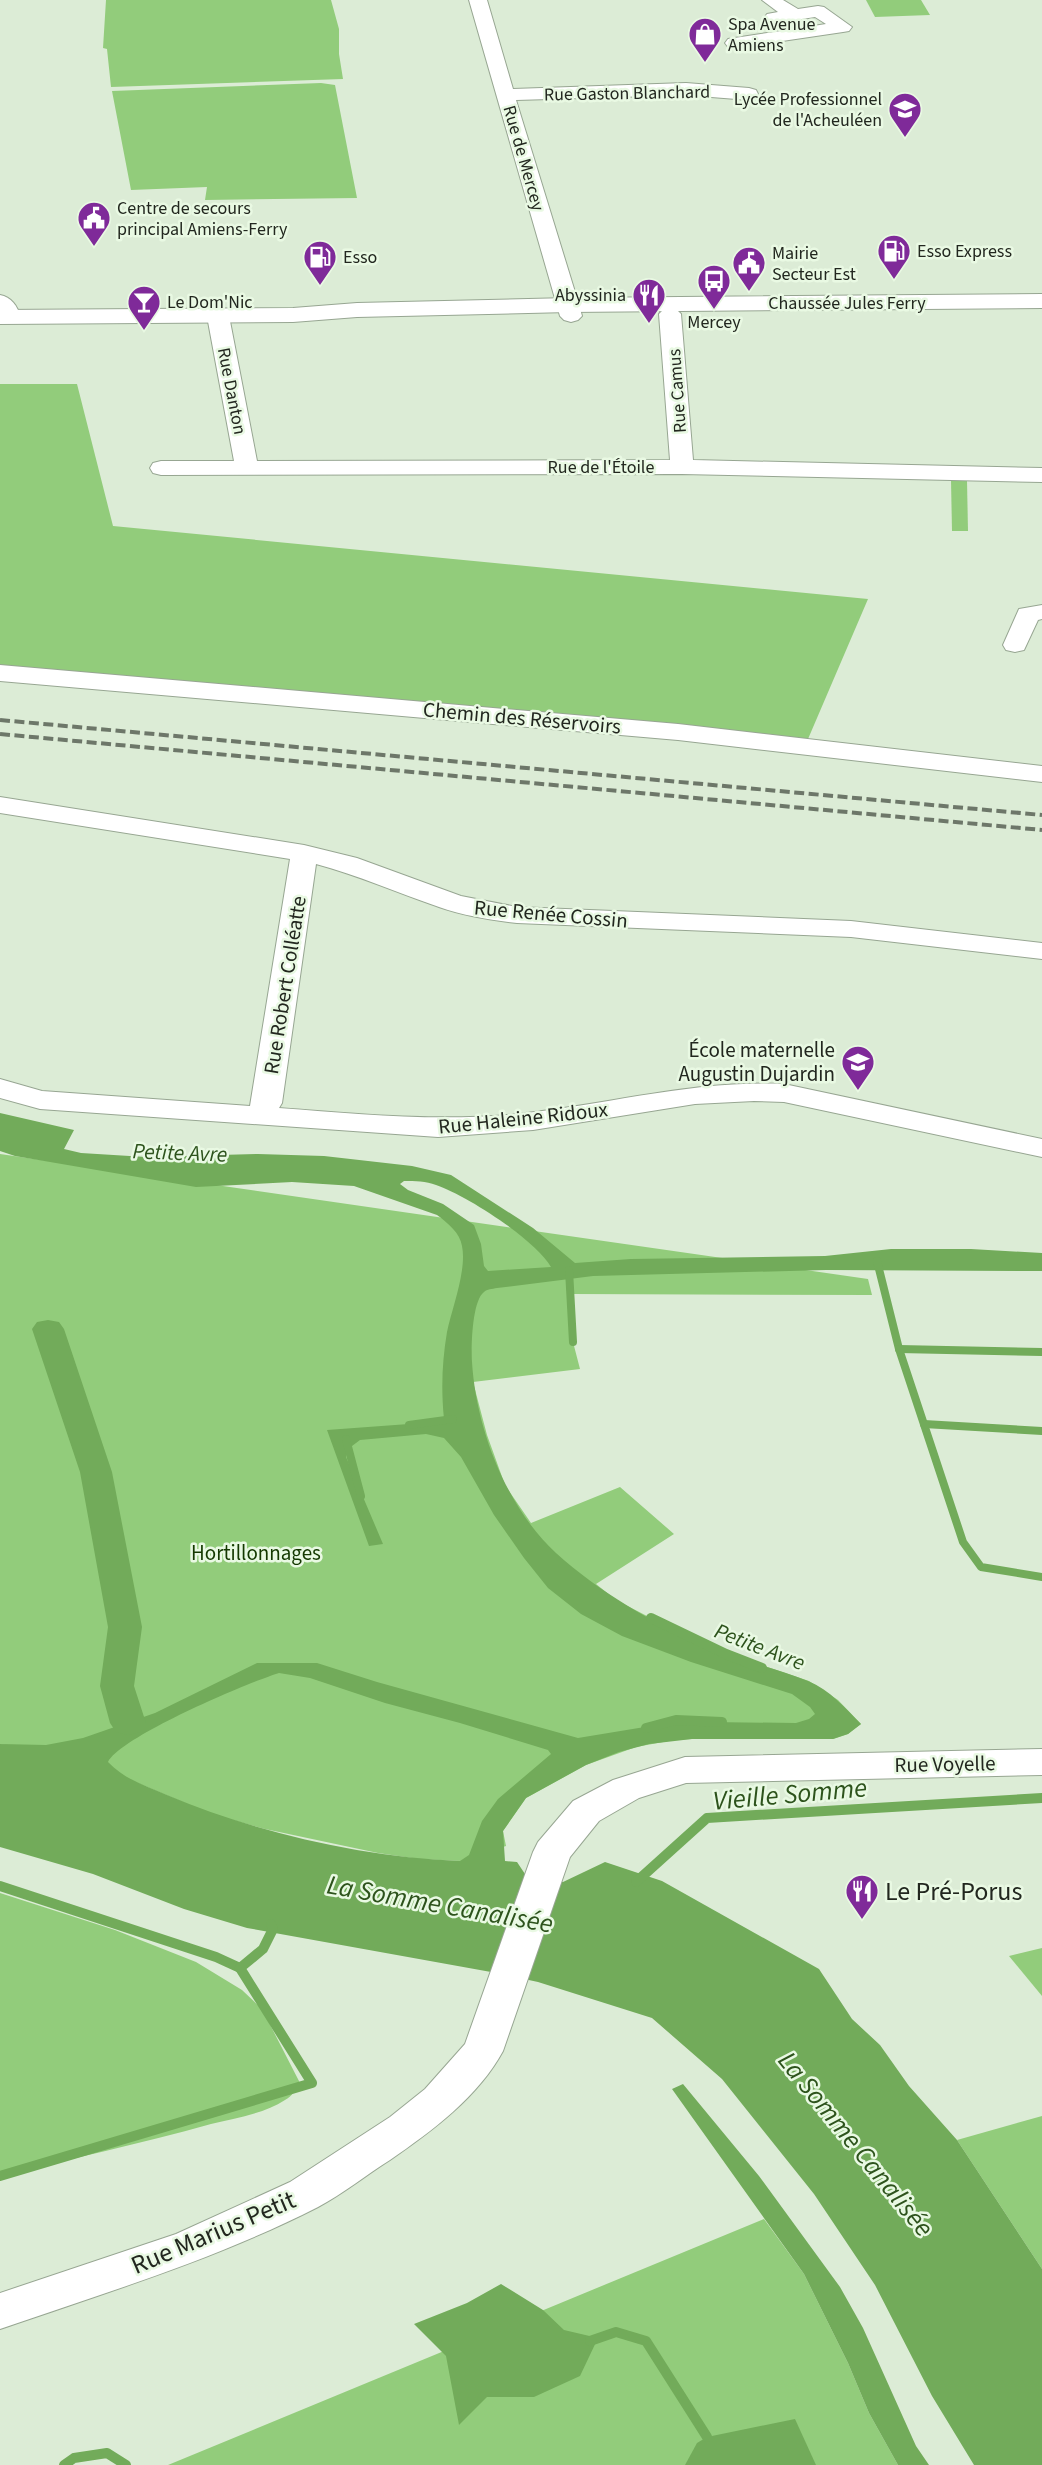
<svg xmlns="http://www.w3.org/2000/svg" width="1042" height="2465" font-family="'Source Sans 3',sans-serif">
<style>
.green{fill:#92cc7b}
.water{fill:#72ab5a;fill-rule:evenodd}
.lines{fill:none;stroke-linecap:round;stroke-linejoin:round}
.stream-far1{stroke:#72ab5a;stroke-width:8}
.stream{stroke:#72ab5a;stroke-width:10}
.canal{fill:#72ab5a;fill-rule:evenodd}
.minor-casing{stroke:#97a692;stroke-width:2}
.major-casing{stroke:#97a692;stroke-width:2}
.minor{fill:#fff;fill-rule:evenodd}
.major{fill:#fff;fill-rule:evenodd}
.rail{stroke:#6d7769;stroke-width:4;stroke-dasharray:10 4.5;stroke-linecap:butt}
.labels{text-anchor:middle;stroke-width:5;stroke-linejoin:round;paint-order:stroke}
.far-poi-label{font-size:18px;fill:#22271f;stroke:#e9f9e3;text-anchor:start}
.far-street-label{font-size:18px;fill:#22271f;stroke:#e9f9e3}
.street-label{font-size:21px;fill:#22271f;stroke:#e9f9e3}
.poi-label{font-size:21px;fill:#22271f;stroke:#e9f9e3;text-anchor:end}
.park-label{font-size:21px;fill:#143900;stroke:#e9f9e3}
.water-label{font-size:22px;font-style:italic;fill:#2d531c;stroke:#e9f9e3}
.near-poi-label{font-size:26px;fill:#22271f;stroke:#e9f9e3;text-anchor:start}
.near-street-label{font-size:26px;fill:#22271f;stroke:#e9f9e3}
.near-water-label{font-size:27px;font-style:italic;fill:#2d531c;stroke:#e9f9e3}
</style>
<rect width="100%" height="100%" fill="#dcecd6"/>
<g class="green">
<polygon points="106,0 331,0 339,29 339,54 343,79 111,87 107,49 103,48"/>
<polygon points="866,0 921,0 930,15 875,17"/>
<polygon points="321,83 335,85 357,198 205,200 207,187 131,190 112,91"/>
<polygon points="0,384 77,384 113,526 868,599 808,739 0,668"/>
<polygon points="951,480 967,481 968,531 952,531"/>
<polygon points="0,1154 868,1279 872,1295 572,1294 573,1342 580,1369 473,1382 487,1435 505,1485 531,1523 620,1487 674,1534 596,1584 616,1600 705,1646 809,1681 838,1700 861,1724 848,1734 833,1739 710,1738 674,1740 636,1747 586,1765 526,1798 503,1831 506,1846 461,1861 419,1859 378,1853 265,1829 211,1814 121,1776 107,1762 0,1744"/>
<path d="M0,1893L115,1930L196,1962L242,1990L262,2009L300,2083C296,2090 292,2096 285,2100C264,2114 235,2118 211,2124C141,2144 70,2158 0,2177Z"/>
<polygon points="1042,1948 1042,1996 1009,1956"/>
<polygon points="1042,2116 1042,2269 957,2140"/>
<polygon points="764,2219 804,2274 848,2363 869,2413 898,2465 168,2465"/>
</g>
<g class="water">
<path d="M0,1113L74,1130L64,1149L81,1153L146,1157L258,1154L324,1156L412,1166L451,1175L533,1228L575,1263L631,1259L825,1256L891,1249H971L1042,1253V1271L826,1270L593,1276L497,1288C492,1289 487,1289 484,1292C472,1301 471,1347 472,1362C476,1428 506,1507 556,1553C599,1592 653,1623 705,1646C739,1661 775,1667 808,1681C830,1690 845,1708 861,1724L848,1734L833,1739H692L649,1744L619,1752L586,1765L526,1798L503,1831L505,1861L517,1862L525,1874L563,1882L605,1862L662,1881L819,1969L852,2019L880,2045L909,2086L957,2140L1042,2269V2465H974L932,2396L875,2285L814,2194L722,2079L652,2018L538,1982L491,1972L247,1928L184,1909L93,1874L0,1847V1744L46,1745L83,1738L155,1713L257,1663H317L377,1682L578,1738L663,1724L709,1722L796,1723L809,1719L815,1714L810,1707L792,1694L691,1662L622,1636L581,1614L548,1588L524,1558L494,1515L461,1457L444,1438L426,1434L360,1440L348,1449L346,1457L383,1544L369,1546L327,1430L436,1422L444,1419C441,1389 442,1362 447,1332C452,1308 467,1270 462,1246C460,1233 448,1223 437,1215L354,1186L292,1182L196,1187L15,1156L0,1151ZM404,1181C415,1181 426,1181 436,1185C466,1195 536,1240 551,1267L488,1271L484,1266L481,1244L474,1225L443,1204L408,1190L400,1184ZM279,1673L310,1678L385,1703L460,1723L548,1750L551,1754L498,1799L482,1821L469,1855L460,1861C362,1857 257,1833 167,1795C145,1785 125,1780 108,1762C122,1736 247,1683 279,1673Z"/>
<polygon points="683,2084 759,2176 840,2287 863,2328 916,2446 929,2465 898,2465 869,2413 848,2363 804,2274 672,2089"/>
<polygon points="501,2284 543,2310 564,2330 598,2338 580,2376 534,2397 487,2397 459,2425 446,2356 414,2324 467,2303"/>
<polygon points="795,2419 816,2465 685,2465 697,2443 707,2437"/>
</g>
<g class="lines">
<g class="stream-far1">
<polyline points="877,1261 899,1349 963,1542 981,1567 1042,1577"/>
<polyline points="569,1270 573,1342"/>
<polyline points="899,1349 1042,1352"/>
<polyline points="924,1424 1042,1431"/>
<polyline points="409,1425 453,1419"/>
<polyline points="346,1439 361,1496"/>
</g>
<g class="stream">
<polyline points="651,1618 726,1654 762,1668"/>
<polyline points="646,1728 676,1720 722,1722"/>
<polyline points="636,1882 707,1818 1042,1798"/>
<polyline points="0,1886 216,1957 240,1968"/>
<polyline points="0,2176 312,2083 240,1968 263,1949 273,1929 271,1924"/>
<polyline points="590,2341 616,2332 646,2341 707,2437"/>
<polyline points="64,2465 74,2458 107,2453 126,2465"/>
</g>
<polygon class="canal" points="48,1320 59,1322 64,1329 112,1472 142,1627 134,1686 146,1723 140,1732 128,1735 116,1732 110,1723 100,1686 108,1627 80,1472 32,1329 37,1322"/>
<defs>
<g id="minor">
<polygon points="469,0 487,0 513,89 686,83 749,88 756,90 758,94 756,98 749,100 686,95 516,100 579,305 582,316 578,320 571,322 564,320 560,316"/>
<path d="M762,0H783L798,9L818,6L824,7L852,27L849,31L843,32L734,48L728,47L725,43L728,39L781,31L764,18L767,14L778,12ZM815,17L826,24L800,28L789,21Z"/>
<path d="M0,295C11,297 18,306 20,317L16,321L9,323L0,319Z"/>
<polygon points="670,308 677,310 681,314 693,460 1042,468 1042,482 682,474 161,475 153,473 150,468 153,463 161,461 234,461 207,316 211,312 218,310 225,312 229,316 257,461 670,460 659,314 663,310"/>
<polygon points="1042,605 1042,619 1038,620 1024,650 1015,652 1006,650 1003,645 1019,609"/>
<polygon points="0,665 678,724 1042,766 1042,782 678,740 0,681"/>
<path d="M0,797L304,845L357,858L461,896L517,907L851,921L1042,943V959L851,937L517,923C491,920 465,916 439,907C398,893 358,875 316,864L282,1103L279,1108C359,1114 437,1122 517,1114C607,1105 693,1080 784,1084L1042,1139V1157L784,1102L754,1101L695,1104L533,1130L438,1137L40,1109L0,1098V1079L42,1091L250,1106L290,859L0,813Z"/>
<path d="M1042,1749V1775L686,1783L639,1798L599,1821L570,1857L503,2051C478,2097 432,2131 390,2160C366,2175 343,2194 318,2207C216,2259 108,2292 0,2329V2293L176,2234L290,2182L390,2117L425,2089L465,2044L533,1852L538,1842L573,1801L613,1780L685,1757Z"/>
</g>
<polygon id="major" points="1042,294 1042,308 569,312 357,317 293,322 0,324 0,310 293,308 357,303 569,298"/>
</defs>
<use href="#minor" class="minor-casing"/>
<use href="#major" class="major-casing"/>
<use href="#minor" class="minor"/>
<use href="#major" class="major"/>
<g class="rail">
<polyline points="0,720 1042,815"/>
<polyline points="0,734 1042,830"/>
</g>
</g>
<defs>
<symbol id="shop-pin" viewBox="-11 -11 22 30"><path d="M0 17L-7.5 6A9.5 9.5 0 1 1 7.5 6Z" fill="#7f2a99" stroke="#e9f9e3"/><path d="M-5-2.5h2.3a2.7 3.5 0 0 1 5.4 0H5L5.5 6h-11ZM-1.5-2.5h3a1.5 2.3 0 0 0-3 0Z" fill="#fff"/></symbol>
<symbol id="school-pin" viewBox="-11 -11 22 30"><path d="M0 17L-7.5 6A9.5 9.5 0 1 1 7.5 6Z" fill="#7f2a99" stroke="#e9f9e3"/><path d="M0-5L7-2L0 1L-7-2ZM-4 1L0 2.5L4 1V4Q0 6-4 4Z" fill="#fff"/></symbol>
<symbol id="civic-pin" viewBox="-11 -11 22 30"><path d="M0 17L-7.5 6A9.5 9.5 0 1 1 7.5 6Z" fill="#7f2a99" stroke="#e9f9e3"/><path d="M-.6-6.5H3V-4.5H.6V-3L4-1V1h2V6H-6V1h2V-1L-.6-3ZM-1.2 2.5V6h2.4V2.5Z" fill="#fff"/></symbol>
<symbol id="fuel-pin" viewBox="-11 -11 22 30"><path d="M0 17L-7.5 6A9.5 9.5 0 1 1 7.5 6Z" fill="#7f2a99" stroke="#e9f9e3"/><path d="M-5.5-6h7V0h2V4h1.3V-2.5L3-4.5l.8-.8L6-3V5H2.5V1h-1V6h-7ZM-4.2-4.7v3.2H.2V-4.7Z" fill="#fff"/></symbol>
<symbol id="bus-pin" viewBox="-11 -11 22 30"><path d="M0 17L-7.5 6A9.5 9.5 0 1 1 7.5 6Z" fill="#7f2a99" stroke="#e9f9e3"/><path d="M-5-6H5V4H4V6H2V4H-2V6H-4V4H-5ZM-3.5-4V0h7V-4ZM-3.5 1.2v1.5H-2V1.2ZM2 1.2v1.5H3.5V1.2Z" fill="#fff"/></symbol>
<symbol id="restaurant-pin" viewBox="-11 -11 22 30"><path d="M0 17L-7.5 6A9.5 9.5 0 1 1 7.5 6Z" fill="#7f2a99" stroke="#e9f9e3"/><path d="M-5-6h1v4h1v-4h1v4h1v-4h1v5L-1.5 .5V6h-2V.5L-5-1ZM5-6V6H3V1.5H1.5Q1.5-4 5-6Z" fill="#fff"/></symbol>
<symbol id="bar-pin" viewBox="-11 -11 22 30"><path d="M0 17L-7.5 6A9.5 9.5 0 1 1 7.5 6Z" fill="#7f2a99" stroke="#e9f9e3"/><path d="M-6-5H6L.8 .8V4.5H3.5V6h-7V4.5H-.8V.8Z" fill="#fff"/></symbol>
</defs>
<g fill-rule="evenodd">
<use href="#shop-pin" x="686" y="15" width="38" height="52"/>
<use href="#school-pin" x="886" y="90" width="38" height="52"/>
<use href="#civic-pin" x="75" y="199" width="38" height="52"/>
<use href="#fuel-pin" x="875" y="232" width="38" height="52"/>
<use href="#fuel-pin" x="301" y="238" width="38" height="52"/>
<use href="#civic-pin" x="730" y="244" width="38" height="52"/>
<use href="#bus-pin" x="695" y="262" width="38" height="52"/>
<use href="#restaurant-pin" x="630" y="276" width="38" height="52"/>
<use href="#bar-pin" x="125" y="283" width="38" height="52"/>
<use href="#school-pin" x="839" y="1043" width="38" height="52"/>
<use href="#restaurant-pin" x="843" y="1872" width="38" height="52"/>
</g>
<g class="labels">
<g class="far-poi-label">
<text x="728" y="30">Spa Avenue<tspan x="728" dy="21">Amiens</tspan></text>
<text x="882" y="105" text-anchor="end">Lycée Professionnel<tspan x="882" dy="21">de l'Acheuléen</tspan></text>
<text x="117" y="214">Centre de secours<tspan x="117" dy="21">principal Amiens-Ferry</tspan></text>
<text x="917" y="257">Esso Express</text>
<text x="772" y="259">Mairie<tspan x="772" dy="21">Secteur Est</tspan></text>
<text x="343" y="263">Esso</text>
<text x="626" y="301" text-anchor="end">Abyssinia</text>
<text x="167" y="308">Le Dom'Nic</text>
<text x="714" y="328" text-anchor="middle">Mercey</text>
</g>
<g class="far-street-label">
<text transform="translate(627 93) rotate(-1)" y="6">Rue Gaston Blanchard</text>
<text transform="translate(524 158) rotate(74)" y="6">Rue de Mercey</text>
<text x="847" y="309">Chaussée Jules Ferry</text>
<text transform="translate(232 391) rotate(79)" y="6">Rue Danton</text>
<text transform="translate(677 391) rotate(-94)" y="6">Rue Camus</text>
<text x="601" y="473">Rue de l'Étoile</text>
</g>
<g class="street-label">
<text transform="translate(522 718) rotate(5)" y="7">Chemin des Réservoirs</text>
<text transform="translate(551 914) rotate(5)" y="7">Rue Renée Cossin</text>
<text transform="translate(285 985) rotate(-81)" y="7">Rue Robert Colléatte</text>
<text transform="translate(523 1118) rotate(-6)" y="7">Rue Haleine Ridoux</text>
<text transform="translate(945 1764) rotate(-1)" y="7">Rue Voyelle</text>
</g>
<g class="poi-label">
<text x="835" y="1057">École maternelle<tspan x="835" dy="24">Augustin Dujardin</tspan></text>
</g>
<g class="park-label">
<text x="256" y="1560">Hortillonnages</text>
</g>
<g class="water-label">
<text transform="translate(180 1152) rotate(2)" y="8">Petite Avre</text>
<text transform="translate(760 1646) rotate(21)" y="8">Petite Avre</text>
</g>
<g class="near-poi-label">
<text x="885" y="1900">Le Pré-Porus</text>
</g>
<g class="near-street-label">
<text transform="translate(213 2232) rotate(-23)" y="9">Rue Marius Petit</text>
</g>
<g class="near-water-label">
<text transform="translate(790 1794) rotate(-5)" y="9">Vieille Somme</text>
<text transform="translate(440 1904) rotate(10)" y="9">La Somme Canalisée</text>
<text transform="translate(856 2144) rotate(51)" y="9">La Somme Canalisée</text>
</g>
</g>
</svg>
